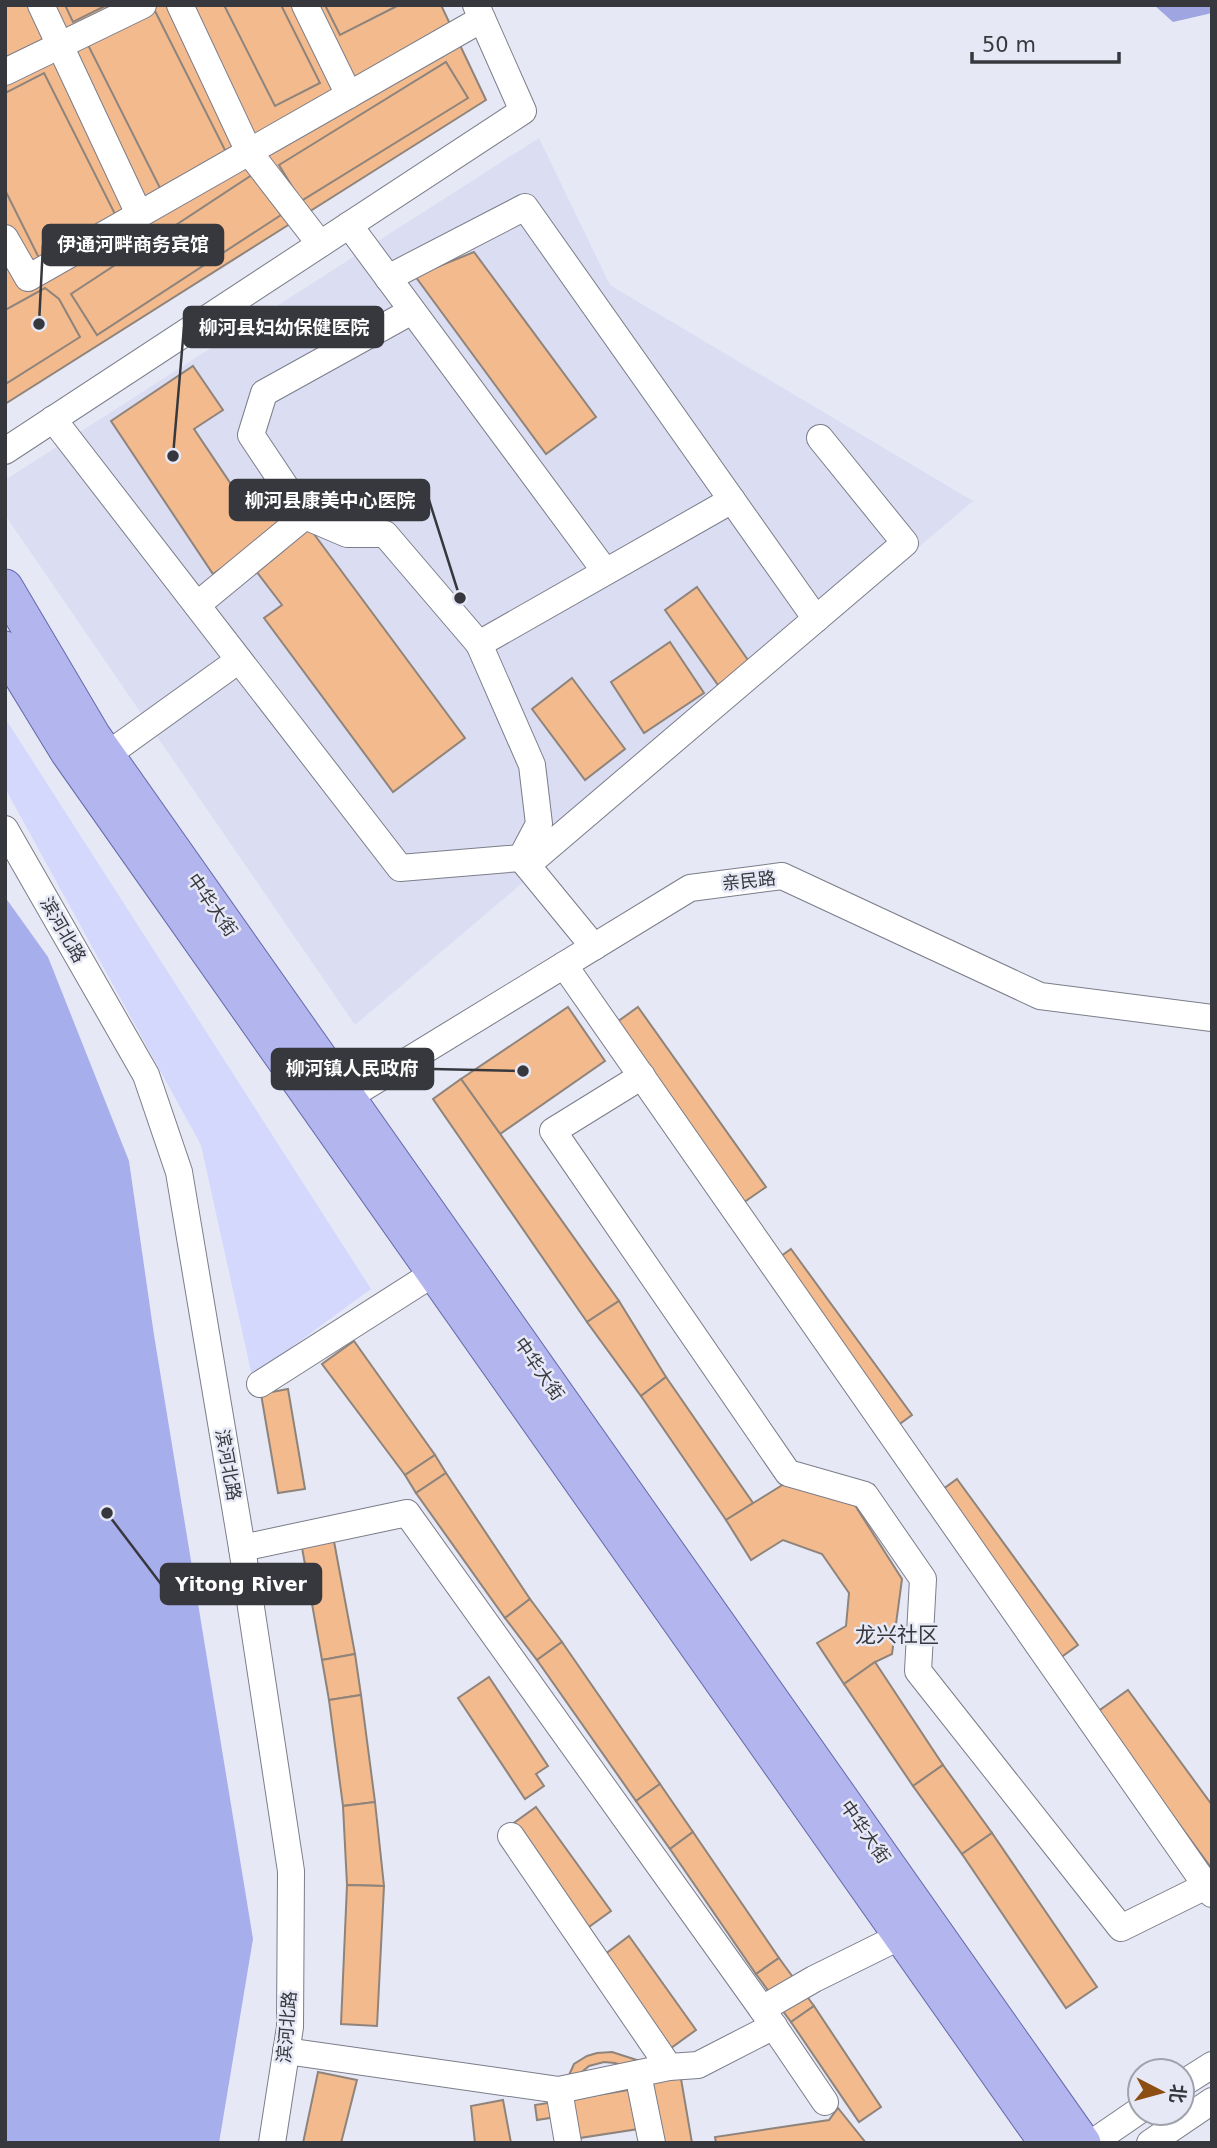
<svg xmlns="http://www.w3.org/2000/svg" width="1217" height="2148" font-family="'DejaVu Sans','Noto Sans SC',sans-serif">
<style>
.built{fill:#dbdef3}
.green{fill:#d3d8fc}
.forest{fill:#9ea5e1}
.water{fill:#a7aeec}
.building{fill:#f3ba8e;stroke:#8f847b;stroke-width:2}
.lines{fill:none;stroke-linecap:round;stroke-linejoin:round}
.minor-casing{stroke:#7b7d89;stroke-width:28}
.major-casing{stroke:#6569a9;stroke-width:37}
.minor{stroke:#fff;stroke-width:26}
.major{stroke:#b2b5ee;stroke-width:35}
.labels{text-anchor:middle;stroke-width:5;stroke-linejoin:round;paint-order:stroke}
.street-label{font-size:18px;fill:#37383d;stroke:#e6e8f6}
.quarter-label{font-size:21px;fill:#37383d;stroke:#e6e8f6}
.leader{fill:none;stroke:#37383d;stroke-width:2.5}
.callout-dot{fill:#37383d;stroke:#e6e8f6;stroke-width:2.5}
.callout{fill:#37383d;stroke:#37383d;stroke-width:2.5}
.callout-label{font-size:19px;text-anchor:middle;font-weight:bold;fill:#fff}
</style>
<rect width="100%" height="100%" fill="#e6e8f6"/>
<polygon class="built" points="539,138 610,285 973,501 355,1025 5,515 5,480"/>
<polygon class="green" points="5,718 371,1289 252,1376 201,1145 5,788"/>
<polygon class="forest" points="1154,5 1212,5 1212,13 1173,22"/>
<polygon class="water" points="5,897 48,957 129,1161 154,1335 253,1939 219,2143 5,2143"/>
<g class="building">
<polygon points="5,5 14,5 32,43 5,56"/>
<polygon points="5,5 441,5 486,100 5,404"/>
<polygon points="65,5 107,5 73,22"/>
<polygon points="224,5 281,5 320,83 275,106"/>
<polygon points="325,5 399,5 340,35"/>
<polygon points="154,9 227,154 160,188 87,43"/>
<polygon points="446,62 468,98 301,201 279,165"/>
<polygon points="44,73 117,218 39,258 5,190 5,93"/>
<polygon points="255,173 281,215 97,335 71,294"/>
<polygon points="474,252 596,417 546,454 415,276"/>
<polygon points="45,288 59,299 80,337 7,383 5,382 5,310"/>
<polygon points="193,366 223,410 194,429 237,493 253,482 282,527 213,574 111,421"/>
<polygon points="308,526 465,738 393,792 264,618 282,605 253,567"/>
<polygon points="697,587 750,663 718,685 665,610"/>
<polygon points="670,642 704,693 644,733 611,682"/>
<polygon points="572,678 625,749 585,780 532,709"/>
<polygon points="568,1007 605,1061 500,1134 461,1079"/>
<polygon points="638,1007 766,1187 737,1207 610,1027"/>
<polygon points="461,1079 619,1301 587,1322 433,1099"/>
<polygon points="791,1249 912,1415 894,1428 773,1262"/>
<polygon points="619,1301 666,1377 641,1396 587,1322"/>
<polygon points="354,1341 435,1455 405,1475 322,1364"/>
<polygon points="666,1377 753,1503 726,1520 641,1396"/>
<polygon points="288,1389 305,1489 278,1493 261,1394"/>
<polygon points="435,1455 446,1473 416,1493 405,1475"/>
<polygon points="446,1473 530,1599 505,1618 416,1493"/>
<polygon points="957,1479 1078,1645 1060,1658 939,1492"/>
<polygon points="784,1484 851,1499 902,1579 892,1654 875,1662 844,1684 817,1643 846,1626 849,1593 822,1554 783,1540 751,1560 726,1520"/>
<polygon points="333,1536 355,1654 322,1660 301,1542"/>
<polygon points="530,1599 562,1642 537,1660 505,1618"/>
<polygon points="562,1642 660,1784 636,1801 537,1660"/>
<polygon points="355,1654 361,1695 329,1700 322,1660"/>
<polygon points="875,1662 943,1765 913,1786 844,1684"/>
<polygon points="489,1677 548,1766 536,1774 544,1786 525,1799 458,1698"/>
<polygon points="1128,1690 1212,1805 1212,1869 1097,1712"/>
<polygon points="361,1695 375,1802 343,1806 329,1700"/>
<polygon points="943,1765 992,1833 962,1854 913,1786"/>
<polygon points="660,1784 693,1832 670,1849 636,1801"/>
<polygon points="375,1802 384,1886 347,1885 343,1806"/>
<polygon points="536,1807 611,1911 586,1929 511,1825"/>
<polygon points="693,1832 779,1958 756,1974 670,1849"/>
<polygon points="992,1833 1097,1987 1066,2008 962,1854"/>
<polygon points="347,1885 384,1886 377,2026 341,2024"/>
<polygon points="629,1936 696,2030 671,2048 604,1955"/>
<polygon points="779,1958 814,2006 791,2022 756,1974"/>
<polygon points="814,2006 881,2107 859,2122 791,2022"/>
<polygon points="612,2052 640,2061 633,2069 615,2063 604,2062 589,2066 575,2078 569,2075 574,2064 587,2056 597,2053"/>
<polygon points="318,2072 357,2080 341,2143 303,2143"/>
<polygon points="680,2073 692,2143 660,2143 650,2078"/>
<polygon points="647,2087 638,2129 573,2139 569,2115 537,2120 535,2105"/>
<polygon points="503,2100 511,2143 475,2143 471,2106"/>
<polygon points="838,2108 866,2143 716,2143 715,2137 829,2120"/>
</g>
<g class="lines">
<defs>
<g id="minor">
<polyline points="41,5 139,214"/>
<polyline points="180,5 249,152 320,244"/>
<polyline points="305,5 349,95"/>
<polyline points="5,72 143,5"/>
<polyline points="349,225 605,571"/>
<polyline points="5,238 28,278 482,19"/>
<polyline points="388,278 525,207 816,619"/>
<polyline points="412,311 264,393 251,435 305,516 347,534 385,534 479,644"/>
<polyline points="53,419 400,868 521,858 539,824 532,765 479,644 732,500"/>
<polyline points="5,451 523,111 476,5"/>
<polyline points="197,605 305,516"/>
<polyline points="107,755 239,660"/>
<polyline points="5,829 146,1075 179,1172 242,1548 291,1871 290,2027 272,2143"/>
<polyline points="521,858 594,947"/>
<polyline points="527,865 905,543 820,438"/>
<polyline points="564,965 1212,1894"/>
<polyline points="642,1076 553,1131 788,1473 865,1495 923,1579 918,1671 1121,1928 1206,1886"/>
<polyline points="332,1107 690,888 782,876 1040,996 1212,1018"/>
<polyline points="260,1384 434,1273"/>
<polyline points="242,1548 407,1513 762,2009 825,2102"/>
<polyline points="762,2009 814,1979 901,1936"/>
<polyline points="286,2051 559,2090 669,2067 511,1836"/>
<polyline points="669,2067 698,2065 774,2026"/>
<polyline points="638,2074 652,2143"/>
<polyline points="1182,2084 1212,2065"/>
<polyline points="559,2090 568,2143"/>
<polyline points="1092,2143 1140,2110"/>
<polyline points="1150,2143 1212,2101"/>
</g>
<g id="major">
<polyline points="5,587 93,736 1083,2143"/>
<polyline points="5,649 68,752 1047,2143"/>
</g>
</defs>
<use href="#minor" class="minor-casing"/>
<use href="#major" class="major-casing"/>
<use href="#minor" class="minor"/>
<use href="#major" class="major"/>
</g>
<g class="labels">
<g class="street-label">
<text transform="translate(749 881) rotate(-6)" y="6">亲民路</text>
<text transform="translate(212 905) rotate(55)" y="6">中华大街</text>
<text transform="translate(63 930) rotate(60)" y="6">滨河北路</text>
<text transform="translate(539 1369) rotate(55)" y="6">中华大街</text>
<text transform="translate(228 1465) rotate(80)" y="6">滨河北路</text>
<text transform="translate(865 1832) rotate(55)" y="6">中华大街</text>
<text transform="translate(287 2027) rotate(-85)" y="6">滨河北路</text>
</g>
<g class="quarter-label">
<text x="897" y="1642">龙兴社区</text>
</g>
</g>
<path class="leader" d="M39 324L43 245M173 456L184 327M460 598L429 500M523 1071L433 1069M107 1513L161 1584"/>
<g class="callout-dot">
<circle cx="39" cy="324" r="7"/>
<circle cx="173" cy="456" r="7"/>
<circle cx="460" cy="598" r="7"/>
<circle cx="523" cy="1071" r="7"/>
<circle cx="107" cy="1513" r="7"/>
</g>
<g class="callout">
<rect x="43" y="225" width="180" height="40" rx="7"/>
<rect x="184" y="307" width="199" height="40" rx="7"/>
<rect x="230" y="480" width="199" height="40" rx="7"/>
<rect x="272" y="1049" width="161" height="40" rx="7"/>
<rect x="161" y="1564" width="160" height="40" rx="7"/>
</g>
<g class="callout-label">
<text x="133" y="251">伊通河畔商务宾馆</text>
<text x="284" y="334">柳河县妇幼保健医院</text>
<text x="330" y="507">柳河县康美中心医院</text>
<text x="352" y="1075">柳河镇人民政府</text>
<text x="241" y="1591">Yitong River</text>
</g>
<rect width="1217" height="2148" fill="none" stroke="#37383d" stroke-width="14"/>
<g transform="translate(1161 2092) rotate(96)"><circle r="33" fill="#e6e8f6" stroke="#a0a2ac" stroke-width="2"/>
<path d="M0-5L12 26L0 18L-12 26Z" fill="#8c4e11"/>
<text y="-10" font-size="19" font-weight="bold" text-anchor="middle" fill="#37383d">北</text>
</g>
<path d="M972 52v10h147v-10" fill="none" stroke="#37383d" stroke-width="3.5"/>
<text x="982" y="52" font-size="21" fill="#37383d" stroke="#e6e8f6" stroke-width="5" paint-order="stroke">50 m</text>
</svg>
